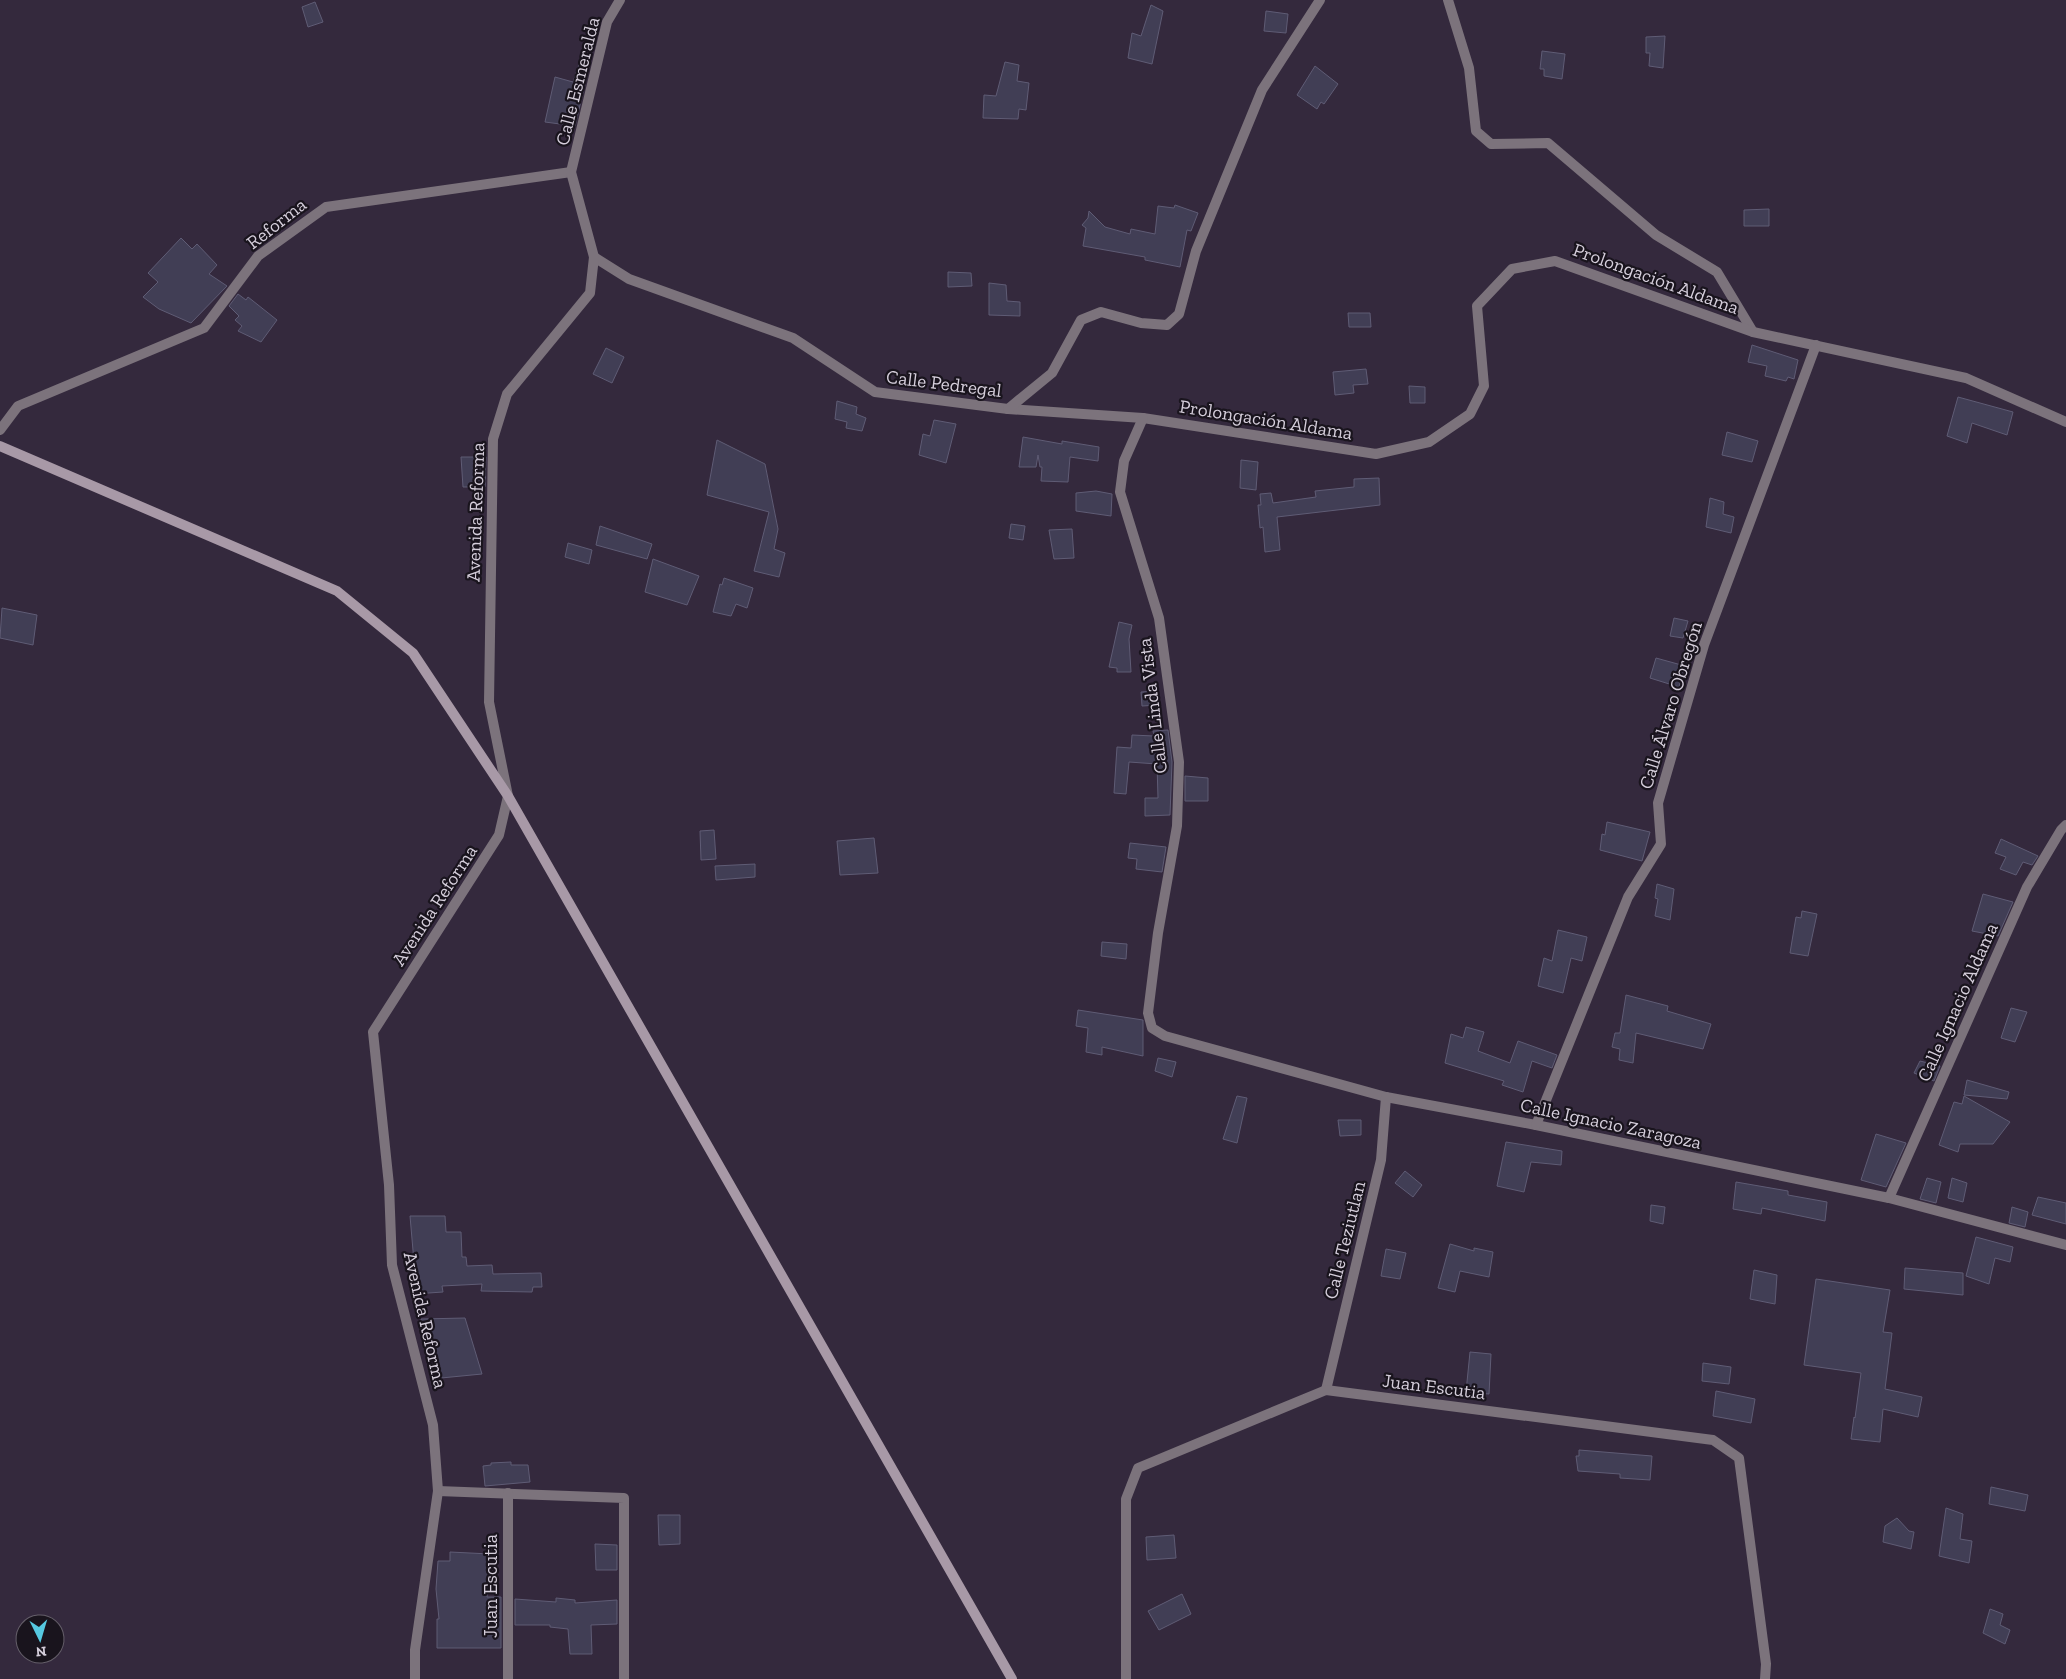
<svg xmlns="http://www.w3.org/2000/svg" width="2066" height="1679" font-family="'Zilla Slab',serif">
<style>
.building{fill:#413e55;stroke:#5f5c75}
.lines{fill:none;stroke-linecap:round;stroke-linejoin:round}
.street{stroke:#7c737c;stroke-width:10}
.secondary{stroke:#a899a7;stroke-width:10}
.labels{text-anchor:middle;stroke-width:4.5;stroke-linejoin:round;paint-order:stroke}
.street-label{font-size:19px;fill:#d5cedb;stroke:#19141d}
</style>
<rect width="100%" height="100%" fill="#34293d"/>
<g class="building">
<polygon points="315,2 323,22 308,27 302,7"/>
<polygon points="1151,5 1163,11 1152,64 1128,58 1132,33 1141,36"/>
<polygon points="1266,11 1288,14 1286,33 1264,31"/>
<polygon points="1665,36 1663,68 1649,66 1650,53 1646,53 1646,37"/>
<polygon points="1542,51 1565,54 1562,79 1544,76 1544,69 1540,69"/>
<polygon points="581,59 589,67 575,126 545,122 555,77 573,82"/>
<polygon points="1005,62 1019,65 1017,81 1029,83 1026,110 1019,109 1018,119 983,118 984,95 996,96"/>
<polygon points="1315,66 1338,84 1324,104 1321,102 1317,109 1297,95"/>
<polygon points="1175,205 1198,213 1191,231 1187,230 1180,267 1145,260 1145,257 1083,246 1086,228 1082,225 1088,218 1089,211 1105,227 1130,234 1131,229 1155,234 1158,206 1174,208"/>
<polygon points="1769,209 1769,226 1744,226 1744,210"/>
<polygon points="181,238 192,249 197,244 217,265 209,274 227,286 191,323 159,309 143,297 158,282 148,273"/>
<polygon points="948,272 971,273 972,286 948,287"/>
<polygon points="989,283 1006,285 1007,301 1020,302 1020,316 989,315"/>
<polygon points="238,294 246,300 248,297 277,320 261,342 238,331 242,326 235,320 239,316 229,306"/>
<polygon points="1348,313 1370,313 1371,327 1349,327"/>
<polygon points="1752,345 1798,360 1794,379 1788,377 1786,381 1765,376 1767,366 1748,362"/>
<polygon points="606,348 624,357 612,383 593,374"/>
<polygon points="1366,369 1368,384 1353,385 1354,393 1335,395 1333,372"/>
<polygon points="1409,386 1425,387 1425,403 1410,403"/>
<polygon points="1958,397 2013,412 2007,435 1972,423 1967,443 1947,436"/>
<polygon points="837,401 857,407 856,414 866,418 862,431 846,428 847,422 835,419"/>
<polygon points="934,420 956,424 946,463 919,455 923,434 930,436"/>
<polygon points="1727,432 1758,441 1752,462 1722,455"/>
<polygon points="1023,437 1062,444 1062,441 1099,447 1098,461 1070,457 1068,482 1041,481 1042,467 1040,467 1038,455 1036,467 1019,467"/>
<polygon points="717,440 765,464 778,529 774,549 785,553 779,577 754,571 769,512 707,495"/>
<polygon points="461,457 486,457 485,487 463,487"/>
<polygon points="1241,460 1258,462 1256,490 1240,488"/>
<polygon points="1379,478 1380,505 1277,517 1280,550 1265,552 1263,527 1260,528 1258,505 1261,505 1260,494 1271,493 1273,503 1316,497 1315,491 1354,487 1354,479"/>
<polygon points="1096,491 1112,494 1111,516 1076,511 1076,493"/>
<polygon points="1710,498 1724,502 1723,514 1734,517 1731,533 1706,527"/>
<polygon points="1011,524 1025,526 1023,540 1009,538"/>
<polygon points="600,526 652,544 647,559 596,545"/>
<polygon points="1072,529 1074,558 1054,559 1049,530"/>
<polygon points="568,543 592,550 589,564 565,557"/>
<polygon points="653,559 699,576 687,605 645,592"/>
<polygon points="724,578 753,588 747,608 736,604 731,616 713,612 720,584 722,585"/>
<polygon points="2,608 37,615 33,645 0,638"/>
<polygon points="1674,618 1688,621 1683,638 1670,636"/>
<polygon points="1119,622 1132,625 1129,639 1131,672 1117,672 1117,668 1109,667"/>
<polygon points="1656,658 1685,666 1679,687 1650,678"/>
<polygon points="1158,691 1158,705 1142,706 1141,692"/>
<polygon points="1168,730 1172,762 1170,815 1145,816 1145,798 1158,798 1157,764 1129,762 1126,794 1114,793 1117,747 1131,748 1132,735 1154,736 1153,731"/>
<polygon points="1185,776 1208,778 1208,801 1185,801"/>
<polygon points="1607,822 1650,832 1642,861 1600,850 1602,834 1605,835"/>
<polygon points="714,830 716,859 701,860 700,831"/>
<polygon points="874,838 878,873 840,875 837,841"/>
<polygon points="2001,839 2038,856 2032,865 2023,862 2016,875 2000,869 2006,857 1995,853"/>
<polygon points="1130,843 1166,847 1162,872 1136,869 1137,859 1128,858"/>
<polygon points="755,864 755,877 716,880 715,866"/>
<polygon points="1657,884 1674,889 1670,920 1655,916 1658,899 1655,898"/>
<polygon points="1983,894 2013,902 1998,936 1972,931"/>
<polygon points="1802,911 1817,914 1808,956 1790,953 1796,917 1801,918"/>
<polygon points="1558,930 1587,937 1582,961 1571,958 1563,993 1538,986 1544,958 1552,961"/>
<polygon points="1102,942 1127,944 1126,959 1101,956"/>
<polygon points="1626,995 1668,1006 1667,1011 1711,1024 1703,1049 1636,1033 1633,1063 1619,1060 1620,1049 1612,1047 1615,1033 1620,1033"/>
<polygon points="2011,1008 2027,1012 2015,1042 2001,1038"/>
<polygon points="1078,1010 1143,1020 1143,1056 1102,1047 1102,1055 1086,1052 1088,1028 1076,1026"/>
<polygon points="1466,1027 1484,1032 1478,1051 1510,1063 1518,1041 1557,1055 1552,1068 1532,1061 1523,1092 1502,1085 1504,1081 1445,1063 1451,1034 1463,1038"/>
<polygon points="1158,1058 1176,1062 1172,1077 1155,1071"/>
<polygon points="1920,1061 1940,1066 1934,1081 1914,1073"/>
<polygon points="1967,1080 2009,1092 2007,1099 1964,1095"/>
<polygon points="1237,1096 1247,1098 1237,1143 1223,1139"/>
<polygon points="1964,1096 2010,1122 1993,1144 1960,1144 1958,1152 1939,1145 1954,1102 1962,1104"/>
<polygon points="1338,1120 1361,1120 1361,1135 1340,1136"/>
<polygon points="1876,1134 1906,1143 1886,1187 1861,1180"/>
<polygon points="1506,1142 1562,1151 1561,1165 1531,1162 1524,1192 1497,1186"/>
<polygon points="1405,1171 1422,1185 1413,1197 1395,1183"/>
<polygon points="1927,1178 1941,1182 1936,1203 1920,1199"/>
<polygon points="1952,1178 1967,1183 1963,1202 1948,1198"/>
<polygon points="1736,1182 1788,1191 1788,1195 1827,1202 1825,1221 1762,1208 1761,1214 1733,1209"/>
<polygon points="2038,1197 2066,1203 2066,1224 2032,1215"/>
<polygon points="1651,1205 1665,1207 1663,1224 1650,1221"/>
<polygon points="2012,1207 2028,1212 2025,1227 2009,1223"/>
<polygon points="410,1216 445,1216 446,1232 461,1232 462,1257 466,1257 467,1266 492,1265 493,1274 541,1273 542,1287 533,1287 532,1292 481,1291 482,1284 442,1286 443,1292 414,1294 411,1292 409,1262 414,1262"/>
<polygon points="1976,1237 2013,1247 2010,1262 1995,1258 1989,1284 1966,1276"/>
<polygon points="1450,1244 1474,1251 1474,1248 1493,1252 1489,1277 1460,1271 1455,1292 1438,1288"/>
<polygon points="1386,1249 1406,1253 1400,1279 1381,1276"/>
<polygon points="1905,1268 1963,1273 1963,1295 1904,1289"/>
<polygon points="1754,1270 1777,1275 1775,1304 1750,1299"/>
<polygon points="1816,1279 1890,1290 1883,1332 1892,1333 1885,1389 1922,1397 1918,1417 1883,1409 1880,1442 1851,1439 1854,1417 1855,1418 1861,1373 1804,1365"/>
<polygon points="465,1318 482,1374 441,1378 421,1319"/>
<polygon points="1470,1352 1491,1354 1489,1394 1466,1392"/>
<polygon points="1703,1363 1731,1367 1729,1384 1702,1381"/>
<polygon points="1716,1391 1755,1399 1751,1423 1713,1416"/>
<polygon points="1579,1450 1652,1456 1650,1480 1620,1478 1620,1474 1578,1471 1576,1456 1579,1456"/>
<polygon points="511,1462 511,1465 528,1465 530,1482 485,1486 483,1466 491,1465 491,1463"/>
<polygon points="1991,1487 2028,1495 2025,1511 1989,1504"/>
<polygon points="1946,1508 1963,1514 1960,1539 1972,1541 1969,1563 1939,1556"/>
<polygon points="658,1515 680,1515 680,1544 659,1545"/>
<polygon points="1897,1518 1909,1531 1914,1532 1911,1549 1883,1542 1885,1526"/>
<polygon points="1174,1535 1176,1558 1147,1560 1146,1537"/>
<polygon points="595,1544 617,1545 617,1570 596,1570"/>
<polygon points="450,1552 490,1554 487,1597 501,1597 501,1648 437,1648 437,1619 439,1619 436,1589 438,1561 450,1561"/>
<polygon points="1182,1594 1191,1614 1159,1630 1148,1611"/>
<polygon points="556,1598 575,1600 575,1603 617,1600 617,1624 591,1625 592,1654 570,1654 568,1629 550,1627 550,1625 515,1625 515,1599 556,1602"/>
<polygon points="1990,1609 2003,1614 2000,1625 2010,1630 2005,1644 1983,1633"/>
</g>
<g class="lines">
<g class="street">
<polyline points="1448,0 1469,68 1476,131 1491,144 1548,143 1656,235 1717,272 1753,332"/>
<polyline points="594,257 629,279 793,338 875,392 1008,409 1143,418 1376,454 1429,442 1470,414 1484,386 1477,306 1512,269 1555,261 1753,332 1966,378 2066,422"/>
<polyline points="1008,409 1052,373 1081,320 1101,312 1141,323 1167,325 1179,314 1196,251 1262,90 1320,0"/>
<polyline points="1143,418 1124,461 1120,492 1159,618 1179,762 1177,826 1158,933 1148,1013 1152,1028 1165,1036 1386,1097 1536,1125 1889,1198 2066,1245"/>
<polyline points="0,430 18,406 204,328 258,256 326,207 571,172"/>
<polyline points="1536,1125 1628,897 1661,844 1658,803 1704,645 1816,345"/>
<polyline points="1889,1198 2027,887 2061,830 2066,825"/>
<polyline points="1326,1390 1381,1160 1386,1097"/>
<polyline points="438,1491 624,1498 624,1679"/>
<polyline points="415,1679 415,1650 438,1491 433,1425 392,1265 389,1185 373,1032 499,835 508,796 489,702 493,439 507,394 590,293 594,257 571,172 607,22 620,0"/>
<polyline points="508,1679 508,1493"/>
<polyline points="1126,1679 1126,1499 1138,1468 1326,1390 1713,1440 1739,1458 1766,1664 1765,1679"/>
</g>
<polyline class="secondary" points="0,446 337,591 413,653 508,796 1012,1679"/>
</g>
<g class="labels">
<g class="street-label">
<text transform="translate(577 81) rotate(-76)" y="7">Calle Esmeralda</text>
<text transform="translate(276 223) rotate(-38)" y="7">Reforma</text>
<text transform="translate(1656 278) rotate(20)" y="7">Prolongación Aldama</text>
<text transform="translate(944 383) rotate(7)" y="7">Calle Pedregal</text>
<text transform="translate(1266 419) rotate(9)" y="7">Prolongación Aldama</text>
<text transform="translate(475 512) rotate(-88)" y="7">Avenida Reforma</text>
<text transform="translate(1670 705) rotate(-73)" y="7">Calle Álvaro Obregón</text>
<text transform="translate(1152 706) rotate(-97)" y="7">Calle Linda Vista</text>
<text transform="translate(434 905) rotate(-57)" y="7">Avenida Reforma</text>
<text transform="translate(1957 1002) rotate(-66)" y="7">Calle Ignacio Aldama</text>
<text transform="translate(1611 1123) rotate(12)" y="7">Calle Ignacio Zaragoza</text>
<text transform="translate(1344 1240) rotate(-76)" y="7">Calle Teziutlan</text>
<text transform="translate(426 1320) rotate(77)" y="7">Avenida Reforma</text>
<text transform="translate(1434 1386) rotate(7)" y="7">Juan Escutia</text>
<text transform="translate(490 1586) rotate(-90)" y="7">Juan Escutia</text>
</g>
</g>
<g transform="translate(40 1639) rotate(175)"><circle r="24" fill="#19141d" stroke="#645e69"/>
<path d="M0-4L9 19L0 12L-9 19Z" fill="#56c9e1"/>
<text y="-8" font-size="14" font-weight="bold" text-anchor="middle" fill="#d5cedb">N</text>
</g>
</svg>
